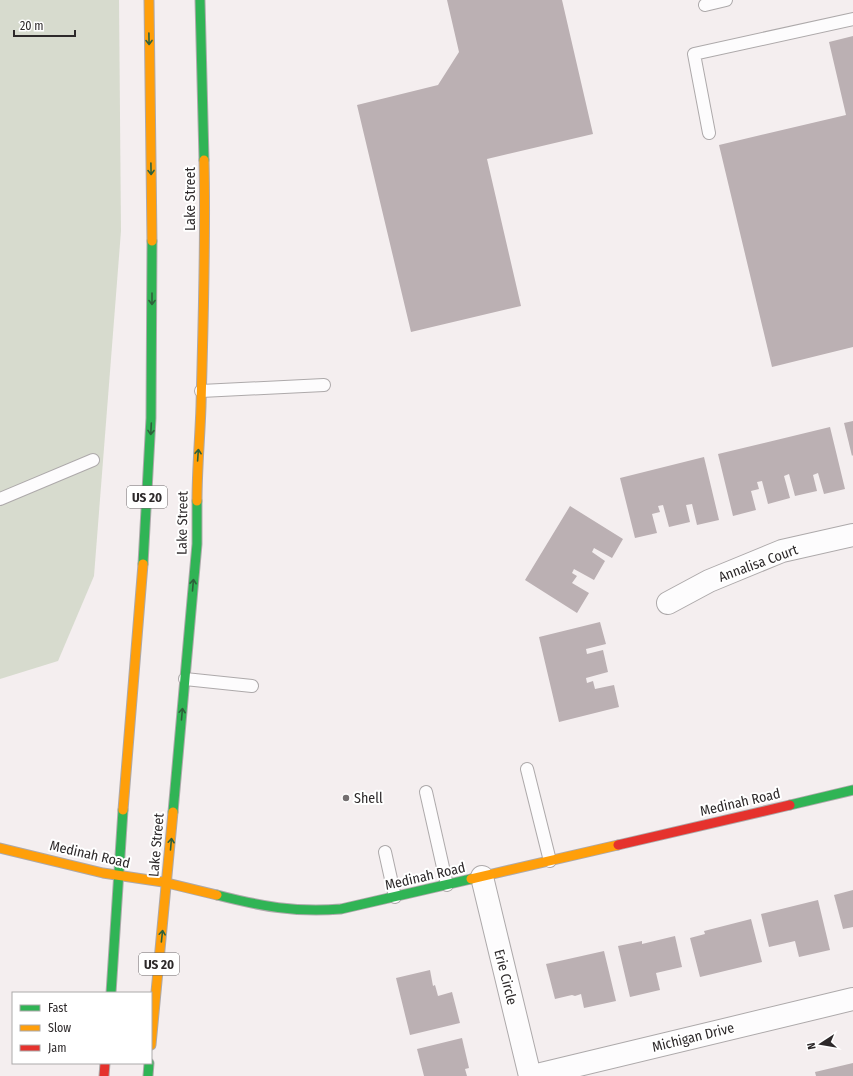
<svg xmlns="http://www.w3.org/2000/svg" width="853" height="1076" font-family="'Fira Sans Condensed',sans-serif">
<style>
.green{fill:#d7dbce}
.building{fill:#bbb0b3}
.lines{fill:none;stroke-linecap:round;stroke-linejoin:round}
.lane-casing{stroke:#ada9aa;stroke-width:14}
.street-casing{stroke:#ada9aa;stroke-width:24}
.fast-casing{stroke:#ada9aa;stroke-width:11}
.slow-casing{stroke:#ada9aa;stroke-width:11}
.jam-casing{stroke:#ada9aa;stroke-width:11}
.lane{stroke:#fdfcfd;stroke-width:12}
.street{stroke:#fdfcfd;stroke-width:22}
.fast{stroke:#30b455;stroke-width:9}
.slow{stroke:#ff9f0a;stroke-width:9}
.jam{stroke:#e5322d;stroke-width:9}
.oneway{stroke:#2e613b}
.poi-dot{fill:#736e6f;stroke:#fff;stroke-width:1.5}
.labels{text-anchor:middle;stroke-width:4;stroke-linejoin:round;paint-order:stroke}
.shield{fill:#fff;stroke:#6c696a;stroke-width:1}
.shield-label{font-size:13px;font-weight:bold;fill:#2d292a}
.street-label{font-size:14px;fill:#2d292a;stroke:#fff}
.poi-label{font-size:14px;fill:#2d292a;stroke:#fff;text-anchor:start}
</style>
<rect width="100%" height="100%" fill="#f4eeef"/>
<polygon class="green" points="0,0 119,0 121,231 94,576 58,661 0,679"/>
<g class="building">
<polygon points="447,0 562,0 593,134 487,159 521,306 411,332 357,105 438,85 459,52"/>
<polygon points="853,36 853,347 772,367 719,145 846,115 829,42"/>
<polygon points="853,421 853,455 852,456 844,423"/>
<polygon points="830,427 845,489 824,494 818,473 813,475 817,491 795,496 789,474 784,476 790,498 768,504 762,481 757,482 759,489 751,491 756,510 733,516 718,454"/>
<polygon points="704,457 719,520 697,525 692,504 686,505 690,522 669,527 663,505 658,506 660,512 652,514 657,533 635,538 620,478"/>
<polygon points="570,506 623,539 612,558 594,548 592,552 605,561 594,580 574,569 572,573 577,576 572,583 589,593 577,613 525,580"/>
<polygon points="600,622 606,644 586,649 587,654 603,650 608,672 586,678 587,683 593,681 595,689 614,685 619,707 559,722 539,637"/>
<polygon points="853,890 853,927 843,929 834,895"/>
<polygon points="818,900 830,950 799,957 795,941 769,947 761,914"/>
<polygon points="751,919 762,962 700,977 690,938 705,934 704,931"/>
<polygon points="675,936 682,967 656,973 660,990 630,997 618,946 642,941 642,944"/>
<polygon points="604,951 616,1001 584,1008 581,994 575,996 572,995 555,999 546,964"/>
<polygon points="430,970 433,986 435,985 438,996 452,992 460,1023 410,1035 396,978"/>
<polygon points="462,1038 469,1068 465,1069 467,1076 424,1076 417,1049"/>
<polygon points="853,1063 853,1076 816,1076 815,1072"/>
</g>
<g class="lines">
<defs>
<g id="lane">
<polyline points="705,5 726,0"/>
<polyline points="709,133 694,54 853,19"/>
<polyline points="201,391 324,385"/>
<polyline points="0,499 93,460"/>
<polyline points="185,679 252,686"/>
<polyline points="527,769 550,861"/>
<polyline points="426,792 447,885"/>
<polyline points="385,852 395,897"/>
</g>
<g id="street">
<polyline points="668,603 709,581 782,551 853,535"/>
<polyline points="482,877 530,1076"/>
<polyline points="533,1076 853,999"/>
</g>
<g id="fast">
<polyline points="200,0 204,160"/>
<polyline points="143,564 151,418 152,241"/>
<polyline points="790,805 853,790"/>
<polyline points="173,812 197,544 197,501"/>
<path d="M217,895C260,906 296,913 341,909L471,879"/>
<polyline points="111,993 123,810"/>
<polyline points="148,1076 149,1063"/>
</g>
<g id="slow">
<polyline points="149,0 152,241"/>
<path d="M197,501C197,469 200,438 201,406C203,324 206,242 204,160"/>
<polyline points="123,810 143,564"/>
<polyline points="0,848 103,873 163,882 217,895"/>
<polyline points="471,879 618,845"/>
<polyline points="151,1045 173,812"/>
</g>
<g id="jam">
<polyline points="618,845 790,805"/>
<polyline points="104,1076 105,1063"/>
</g>
</defs>
<use href="#lane" class="lane-casing"/>
<use href="#street" class="street-casing"/>
<use href="#fast" class="fast-casing"/>
<use href="#slow" class="slow-casing"/>
<use href="#jam" class="jam-casing"/>
<use href="#lane" class="lane"/>
<use href="#street" class="street"/>
<use href="#fast" class="fast"/>
<use href="#slow" class="slow"/>
<use href="#jam" class="jam"/>
</g>
<defs><path id="oneway-shaft" d="M-6 0H5M1.5-3L5.5 0L1.5 3" fill="none" stroke-width="1.6" stroke-linecap="round" stroke-linejoin="round"/></defs>
<g class="oneway">
<use href="#oneway-shaft" transform="translate(149 39) rotate(89)"/>
<use href="#oneway-shaft" transform="translate(151 169) rotate(89)"/>
<use href="#oneway-shaft" transform="translate(152 299) rotate(90)"/>
<use href="#oneway-shaft" transform="translate(151 429) rotate(93)"/>
<use href="#oneway-shaft" transform="translate(198 455) rotate(-86)"/>
<use href="#oneway-shaft" transform="translate(193 585) rotate(-85)"/>
<use href="#oneway-shaft" transform="translate(182 714) rotate(-85)"/>
<use href="#oneway-shaft" transform="translate(171 844) rotate(-85)"/>
<use href="#oneway-shaft" transform="translate(162 936) rotate(-84)"/>
</g>
<circle class="poi-dot" cx="346" cy="798" r="4"/>
<g class="labels">
<g class="shield">
<rect x="127" y="486" width="40" height="22" rx="3"/>
<rect x="139" y="953" width="40" height="22" rx="3"/>
</g>
<g class="shield-label">
<text x="147" y="502">US 20</text>
<text x="159" y="969">US 20</text>
</g>
<g class="street-label">
<text transform="translate(190 199) rotate(-90)" y="5">Lake Street</text>
<text transform="translate(182 523) rotate(-89)" y="5">Lake Street</text>
<text transform="translate(758 563) rotate(-20)" y="5">Annalisa Court</text>
<text transform="translate(740 802) rotate(-13)" y="5">Medinah Road</text>
<text transform="translate(156 845) rotate(-85)" y="5">Lake Street</text>
<text transform="translate(90 854) rotate(13)" y="5">Medinah Road</text>
<text transform="translate(425 876) rotate(-13)" y="5">Medinah Road</text>
<text transform="translate(506 977) rotate(76)" y="5">Erie Circle</text>
<text transform="translate(693 1037) rotate(-14)" y="5">Michigan Drive</text>
</g>
<g class="poi-label">
<text x="354" y="803">Shell</text>
</g>
</g>
<rect x="12" y="992" width="140" height="72" fill="#ffffff" stroke="#aba9aa"/>
<rect x="20" y="1005" width="20" height="6" fill="#30b455" stroke="#aba9aa"/>
<text x="48" y="1012" font-size="12" fill="#2d292a">Fast</text>
<rect x="20" y="1025" width="20" height="6" fill="#ff9f0a" stroke="#aba9aa"/>
<text x="48" y="1032" font-size="12" fill="#2d292a">Slow</text>
<rect x="20" y="1045" width="20" height="6" fill="#e5322d" stroke="#aba9aa"/>
<text x="48" y="1052" font-size="12" fill="#2d292a">Jam</text>
<g transform="translate(821 1044) rotate(258)" stroke="#ffffff" stroke-width="3" paint-order="stroke">
<path d="M0-3L7 15L0 10L-7 15Z" fill="#2d292a"/>
<text y="-6" font-size="11" font-weight="bold" text-anchor="middle" fill="#2d292a">N</text>
</g>
<path d="M14 30v6h61v-6" fill="none" stroke="#2d292a" stroke-width="2"/>
<text x="20" y="30" font-size="12" fill="#2d292a" stroke="#ffffff" stroke-width="3" paint-order="stroke">20 m</text>
</svg>
